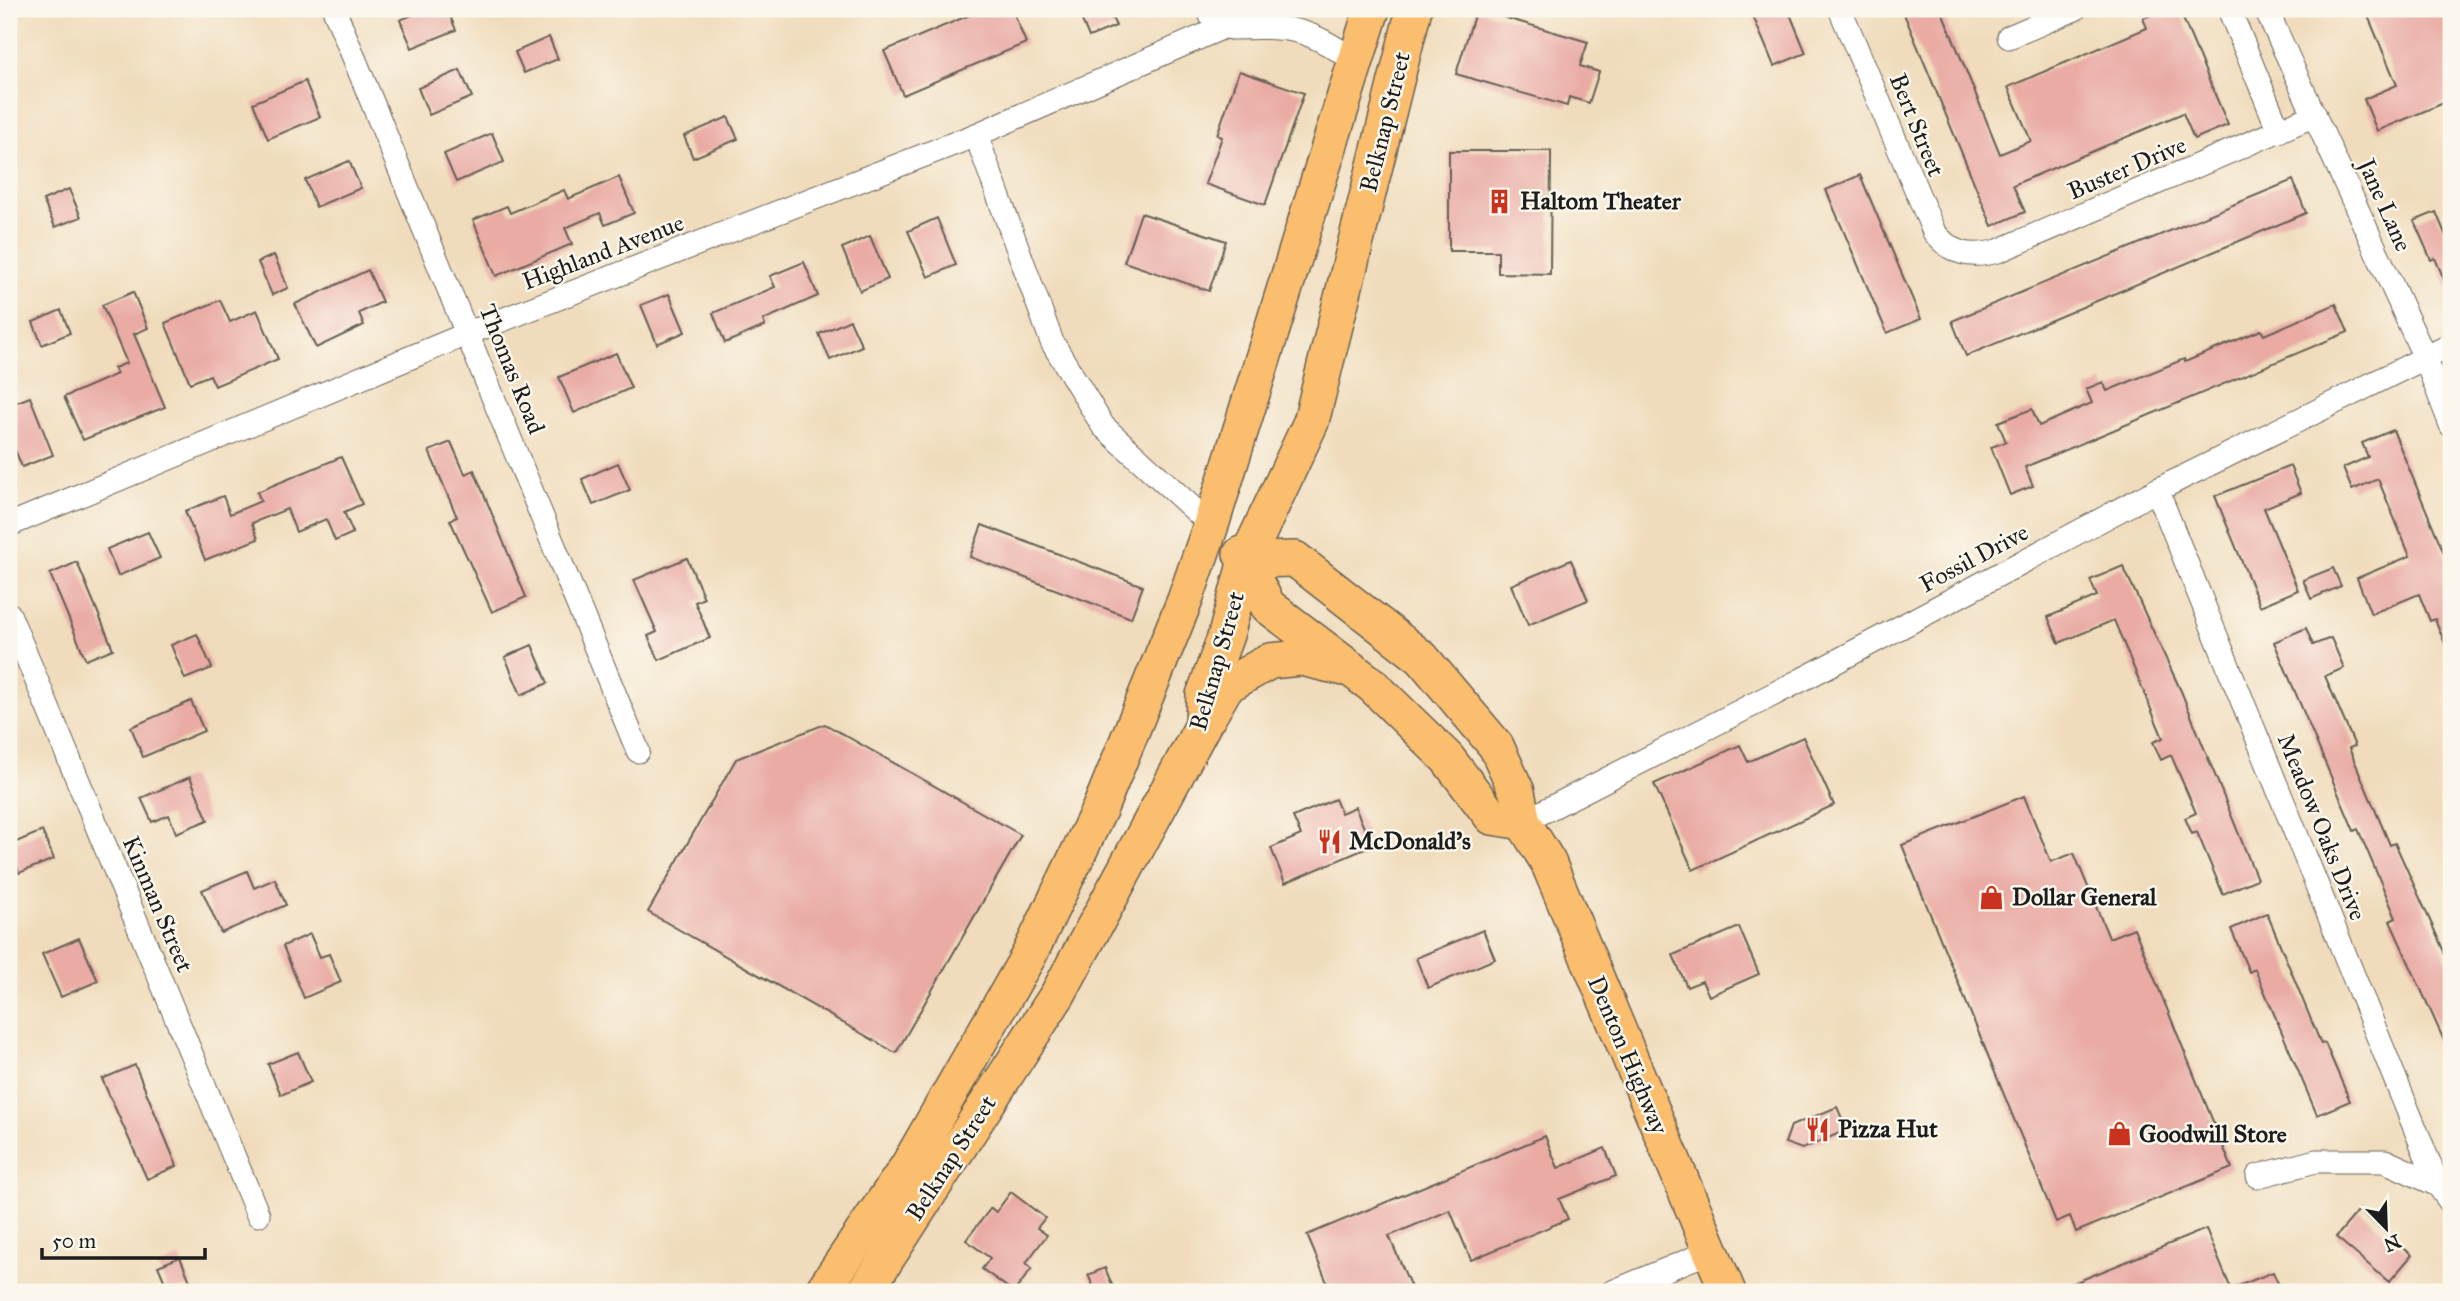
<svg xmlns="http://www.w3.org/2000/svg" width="2460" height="1301" font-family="'IM FELL Great Primer',serif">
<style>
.building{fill:#e9aba4}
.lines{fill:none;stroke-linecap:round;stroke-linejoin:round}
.street-casing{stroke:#665f54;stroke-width:25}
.primary-casing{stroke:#665f54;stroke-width:38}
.street{stroke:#fff;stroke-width:23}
.primary{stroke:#fbbe6e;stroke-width:35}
.labels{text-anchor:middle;stroke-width:5;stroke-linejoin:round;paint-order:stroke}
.street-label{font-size:24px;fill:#1c1c1c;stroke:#fbf7ec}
.poi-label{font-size:24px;font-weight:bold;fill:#1c1c1c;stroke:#fbf7ec;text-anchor:start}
</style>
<rect width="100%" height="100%" fill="#fbf7ec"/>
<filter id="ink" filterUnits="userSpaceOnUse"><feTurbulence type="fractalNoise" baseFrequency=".0143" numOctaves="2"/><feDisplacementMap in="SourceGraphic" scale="14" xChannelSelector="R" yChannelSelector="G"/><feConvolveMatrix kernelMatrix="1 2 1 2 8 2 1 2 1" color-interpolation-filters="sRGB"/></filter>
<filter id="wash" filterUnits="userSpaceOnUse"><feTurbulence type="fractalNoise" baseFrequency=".00686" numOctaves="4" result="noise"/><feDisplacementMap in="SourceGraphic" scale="28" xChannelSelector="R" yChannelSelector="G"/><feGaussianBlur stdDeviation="1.57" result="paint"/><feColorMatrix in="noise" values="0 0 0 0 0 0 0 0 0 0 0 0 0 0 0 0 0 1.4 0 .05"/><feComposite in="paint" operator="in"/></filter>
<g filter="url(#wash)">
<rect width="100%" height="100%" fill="#f0dcbc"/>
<g id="blocks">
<g class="building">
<polygon points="427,9 447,9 456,30 412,48 400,20"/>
<polygon points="984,9 1012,9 1026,43 903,95 884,51"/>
<polygon points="1077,9 1108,9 1116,26 1089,37"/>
<polygon points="1476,9 1588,42 1580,66 1599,72 1589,103 1569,97 1567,106 1456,74"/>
<polygon points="1750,9 1788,9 1806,53 1774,66"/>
<polygon points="1902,9 1941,9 2000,154 2031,141 2008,87 2147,28 2143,18 2166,9 2179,9 2228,125 2194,139 2183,113 2013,185 2025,212 1992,226"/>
<polygon points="2365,9 2451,9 2451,100 2377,131 2364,99 2397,85"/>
<polygon points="549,37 558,59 524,73 515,52"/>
<polygon points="460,70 472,97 429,115 418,88"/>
<polygon points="1239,71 1304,93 1265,205 1205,184 1222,137 1217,135"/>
<polygon points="305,81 320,117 268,139 253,103"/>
<polygon points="728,117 738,139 693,158 684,136"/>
<polygon points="492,133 504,162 456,182 444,154"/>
<polygon points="1449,151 1551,151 1550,274 1498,273 1498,251 1449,251"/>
<polygon points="349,161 361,188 316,207 305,180"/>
<polygon points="1860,175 1921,319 1887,333 1826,190"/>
<polygon points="619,177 634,213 605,225 600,213 565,228 572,244 496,276 473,220 507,206 510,213 564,190 568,199"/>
<polygon points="2293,180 2306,213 1966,356 1952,321"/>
<polygon points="69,189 81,217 55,227 43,200"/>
<polygon points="2436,212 2451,248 2451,296 2435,258 2431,260 2414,221"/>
<polygon points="1141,213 1226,241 1209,291 1124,262"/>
<polygon points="937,218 956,265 928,277 908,231"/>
<polygon points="870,236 888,279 860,291 842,248"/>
<polygon points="274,255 288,288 272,295 258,262"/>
<polygon points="804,262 818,296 763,320 765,326 725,343 713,313 775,287 770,276"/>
<polygon points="368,270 382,302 359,313 364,325 316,348 295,304"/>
<polygon points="133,292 148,328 134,334 165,407 83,440 64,397 117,374 114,368 127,363 102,305"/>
<polygon points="669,294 685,332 657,344 641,305"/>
<polygon points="220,300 230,322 257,310 278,359 215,386 210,375 190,383 165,323"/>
<polygon points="2336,304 2348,332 2025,467 2033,486 2010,495 1991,447 2006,442 1998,422 2032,409 2039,426 2092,403 2086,389 2103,382 2107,391 2184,359 2185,362 2261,330 2264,335"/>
<polygon points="61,310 70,333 42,345 33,322"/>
<polygon points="850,320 862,346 830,360 819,334"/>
<polygon points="616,353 631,388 574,413 559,377"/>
<polygon points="30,397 53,455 22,467 9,435 9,405"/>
<polygon points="2393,430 2451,570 2451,658 2435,619 2430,621 2419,594 2371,614 2357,578 2410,556 2378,479 2352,490 2343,468 2368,457 2362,443"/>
<polygon points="451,442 465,474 474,470 526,597 492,612 450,520 457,517 429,451"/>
<polygon points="341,457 362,504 344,512 353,533 335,541 326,519 296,532 287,509 252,523 258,539 205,560 185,511 223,496 230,514 261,501 257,492"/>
<polygon points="618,463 630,490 593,505 582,479"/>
<polygon points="2290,466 2301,493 2264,508 2298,590 2260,606 2215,496"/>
<polygon points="982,525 1143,586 1131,618 970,557"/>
<polygon points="148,532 160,558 118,576 107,549"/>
<polygon points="687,558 704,598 695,602 710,638 659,660 648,636 657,632 634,580"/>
<polygon points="1571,560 1588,600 1528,625 1511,585"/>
<polygon points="77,562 113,649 86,660 50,574"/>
<polygon points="2123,566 2181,691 2257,879 2223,894 2197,832 2192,834 2185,818 2196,813 2171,755 2161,760 2153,742 2163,738 2114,620 2059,643 2048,617 2097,596 2090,580"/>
<polygon points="2333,568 2341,586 2311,599 2303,580"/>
<polygon points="2306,628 2313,645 2331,638 2344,668 2325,676 2355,746 2349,748 2390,845 2395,843 2451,967 2451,1056 2390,921 2396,918 2358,829 2354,831 2274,642"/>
<polygon points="197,634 212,668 185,679 171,645"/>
<polygon points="532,645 548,683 521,695 505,657"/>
<polygon points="191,701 204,731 143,757 131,727"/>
<polygon points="825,724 1021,835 896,1053 648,912 736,759"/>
<polygon points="1803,737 1834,805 1693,870 1654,784 1740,745 1748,762"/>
<polygon points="190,777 208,820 176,833 169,815 152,822 141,798"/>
<polygon points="2024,796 2051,862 2074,853 2109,938 2134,928 2232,1168 2076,1232 2070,1216 2056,1222 1902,845"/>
<polygon points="1335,799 1341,813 1355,807 1372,846 1285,883 1271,848 1301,835 1293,817"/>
<polygon points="42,831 54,859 19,873 9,845"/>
<polygon points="247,871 254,888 275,879 286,905 221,933 202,890"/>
<polygon points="2267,913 2321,1044 2325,1043 2350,1101 2317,1115 2255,969 2249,972 2231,929"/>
<polygon points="1739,927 1759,974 1709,996 1702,981 1687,987 1673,955"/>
<polygon points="1483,930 1495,959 1428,988 1416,958"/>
<polygon points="310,934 320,957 329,954 341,982 304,998 283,946"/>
<polygon points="79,938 98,981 61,997 42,954"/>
<polygon points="298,1052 311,1082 281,1095 268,1064"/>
<polygon points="135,1065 177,1166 147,1179 102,1079"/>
<polygon points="1837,1107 1847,1130 1802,1149 1785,1143 1791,1126"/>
<polygon points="1545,1136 1558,1168 1605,1148 1616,1176 1559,1199 1568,1219 1471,1260 1450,1210 1389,1236 1413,1292 1331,1292 1307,1235"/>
<polygon points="1011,1192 1045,1218 1037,1228 1047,1235 1026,1263 1032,1268 1014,1292 982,1269 990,1258 966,1240 991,1208 996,1212"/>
<polygon points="2359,1210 2412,1255 2389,1282 2336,1237"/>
<polygon points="2206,1229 2231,1289 2273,1272 2282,1292 2052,1292"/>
<polygon points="180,1257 192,1286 169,1292 158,1266"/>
<polygon points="1105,1268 1115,1292 1096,1292 1088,1275"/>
</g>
</g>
</g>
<g filter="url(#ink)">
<use href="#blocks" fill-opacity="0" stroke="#665f54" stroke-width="2"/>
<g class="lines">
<defs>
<g id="street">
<polyline points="334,9 638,751"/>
<polyline points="1208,9 1217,29"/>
<path d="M1840,9L1934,232C1952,255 1971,258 1998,251L2315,115"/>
<polyline points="2229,9 2279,131"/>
<polyline points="2266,9 2425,358 2451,425"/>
<path d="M1231,28C1290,26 1307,27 1356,62"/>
<polyline points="2009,37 2075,9"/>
<polyline points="976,135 1052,342 1103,426 1211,525"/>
<polyline points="2157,490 2438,1185 2451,1203"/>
<polyline points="9,525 469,333 976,135 1265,9"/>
<polyline points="9,614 258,1215"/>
<polyline points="1523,822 1811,675 2157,490 2451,345"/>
<polyline points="2258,1176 2316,1161 2385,1161 2438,1185"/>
<polyline points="1612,1292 1711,1251"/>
</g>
<g id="primary">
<polyline points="1241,554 1268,606 1372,685 1447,758 1492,817 1523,822"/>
<polyline points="1246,560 1295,559 1422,658 1496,746 1517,792 1523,822 1548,862 1728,1292"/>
<polyline points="1209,716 1226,686 1270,661 1301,658 1344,668"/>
<polyline points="822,1292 908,1166 1029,955 1100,808 1185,600 1211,525 1372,9"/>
<polyline points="865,1292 1058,994 1203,725 1204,695 1226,635 1246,560 1311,422 1414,9"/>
</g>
</defs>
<use href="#street" class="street-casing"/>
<use href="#primary" class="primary-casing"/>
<use href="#street" class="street"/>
<use href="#primary" class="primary"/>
</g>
</g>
<defs>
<symbol id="building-bare" viewBox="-9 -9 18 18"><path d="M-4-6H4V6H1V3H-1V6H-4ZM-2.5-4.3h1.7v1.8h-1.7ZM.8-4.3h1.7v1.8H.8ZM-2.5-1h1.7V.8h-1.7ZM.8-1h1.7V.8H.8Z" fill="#c8321e" stroke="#fbf7ec" stroke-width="2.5" paint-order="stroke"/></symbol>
<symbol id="restaurant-bare" viewBox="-9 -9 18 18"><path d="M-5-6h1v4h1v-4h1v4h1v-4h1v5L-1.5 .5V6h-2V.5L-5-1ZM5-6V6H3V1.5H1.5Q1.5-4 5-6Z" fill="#c8321e" stroke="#fbf7ec" stroke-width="2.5" paint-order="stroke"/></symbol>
<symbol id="shop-bare" viewBox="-9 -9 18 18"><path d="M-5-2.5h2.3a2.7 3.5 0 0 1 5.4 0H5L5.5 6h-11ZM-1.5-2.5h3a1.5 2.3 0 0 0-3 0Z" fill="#c8321e" stroke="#fbf7ec" stroke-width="2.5" paint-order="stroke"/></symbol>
</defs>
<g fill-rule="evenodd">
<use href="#building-bare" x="1482" y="184" width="35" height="35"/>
<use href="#restaurant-bare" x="1312" y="824" width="35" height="35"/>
<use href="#shop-bare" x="1974" y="880" width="35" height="35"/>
<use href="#restaurant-bare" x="1800" y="1112" width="35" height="35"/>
<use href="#shop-bare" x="2102" y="1116" width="35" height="35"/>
</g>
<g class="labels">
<g class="street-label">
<text transform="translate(1385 122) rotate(-76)" y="8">Belknap Street</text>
<text transform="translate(1917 125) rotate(68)" y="8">Bert Street</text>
<text transform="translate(2127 168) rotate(-23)" y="8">Buster Drive</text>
<text transform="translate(2385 205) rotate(66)" y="8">Jane Lane</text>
<text transform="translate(603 252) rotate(-21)" y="8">Highland Avenue</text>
<text transform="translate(512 369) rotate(68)" y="8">Thomas Road</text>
<text transform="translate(1974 558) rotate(-28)" y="8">Fossil Drive</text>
<text transform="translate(1217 661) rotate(-74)" y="8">Belknap Street</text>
<text transform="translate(2322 827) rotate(68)" y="8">Meadow Oaks Drive</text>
<text transform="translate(158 904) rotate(67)" y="8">Kinman Street</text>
<text transform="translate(1628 1055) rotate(67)" y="8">Denton Highway</text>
<text transform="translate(951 1158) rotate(-57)" y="8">Belknap Street</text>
</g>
<g class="poi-label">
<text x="1520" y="209">Haltom Theater</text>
<text x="1349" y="849">McDonald's</text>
<text x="2012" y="905">Dollar General</text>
<text x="1838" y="1137">Pizza Hut</text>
<text x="2139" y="1142">Goodwill Store</text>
</g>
</g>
<rect width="2460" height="1301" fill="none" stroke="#fbf7ec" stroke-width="35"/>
<g transform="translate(2386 1228) rotate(157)" stroke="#fbf7ec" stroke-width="5" paint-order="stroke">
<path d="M0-5L12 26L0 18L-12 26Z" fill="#1c1c1c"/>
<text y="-10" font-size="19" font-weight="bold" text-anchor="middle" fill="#1c1c1c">N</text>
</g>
<path d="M42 1248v10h163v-10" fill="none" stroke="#1c1c1c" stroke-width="3.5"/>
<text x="52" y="1248" font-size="21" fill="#1c1c1c" stroke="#fbf7ec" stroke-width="5" paint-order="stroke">50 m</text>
</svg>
